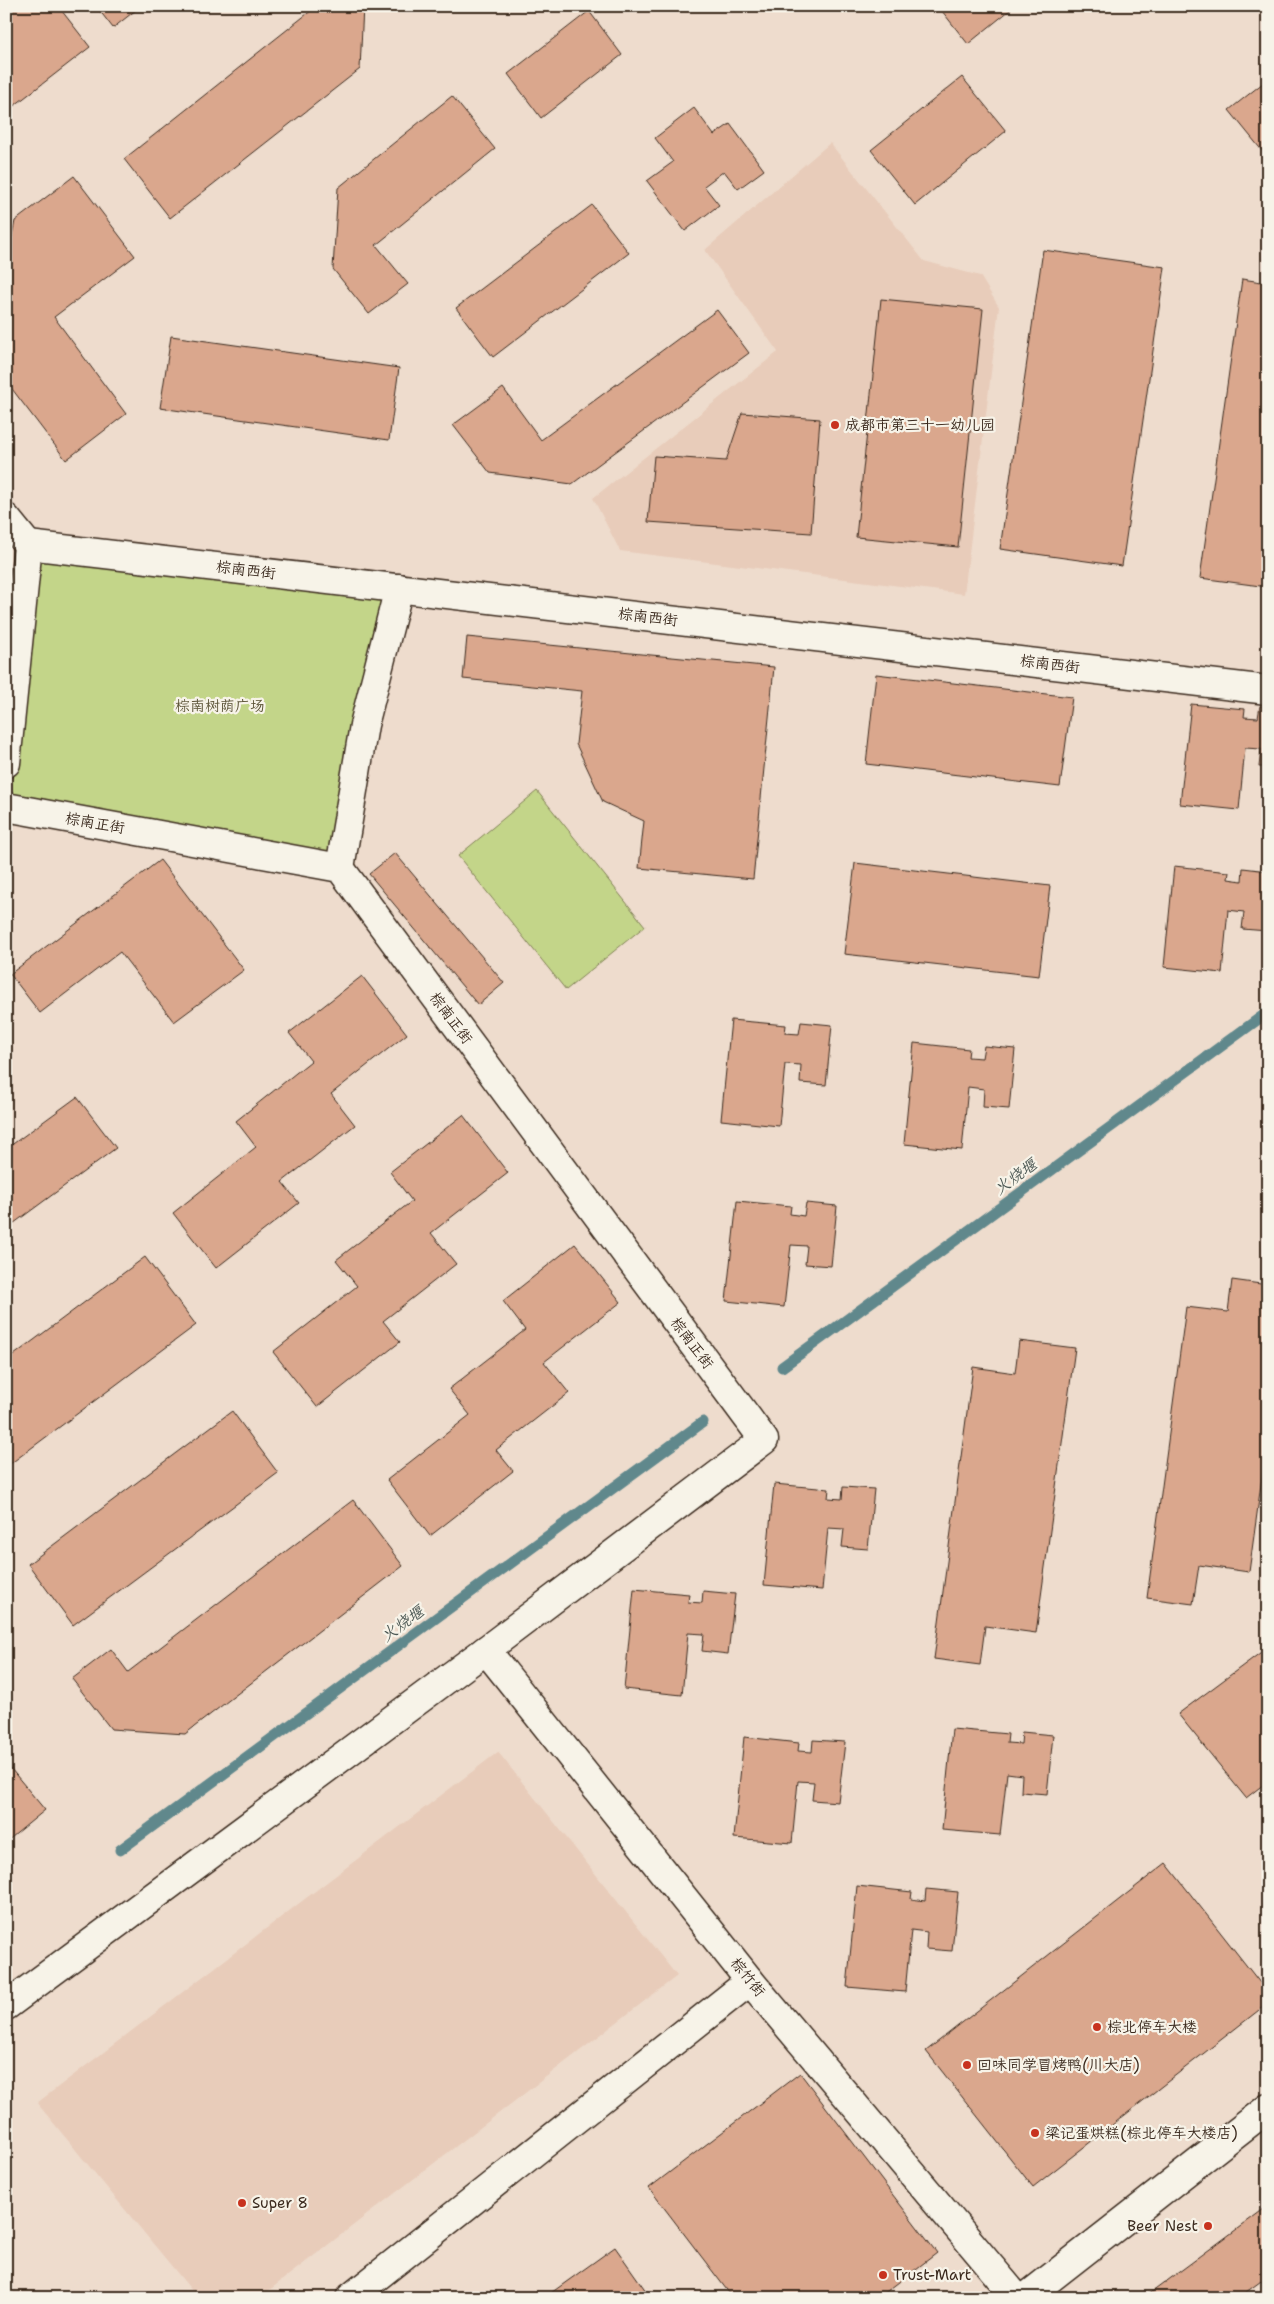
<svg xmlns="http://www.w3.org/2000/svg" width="1274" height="2304" font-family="'Shantell Sans','LXGW WenKai TC',sans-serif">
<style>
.built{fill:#e8ccba}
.green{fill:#c3d589;stroke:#7f8054}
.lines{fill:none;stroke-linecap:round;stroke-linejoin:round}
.stream{stroke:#60888c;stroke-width:11}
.building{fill:#daa78d;stroke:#3b2a1e}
.minor-casing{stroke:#3b2a1e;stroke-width:31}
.major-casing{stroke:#3b2a1e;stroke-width:31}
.minor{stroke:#f7f3e8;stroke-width:28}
.major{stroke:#f7f3e8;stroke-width:28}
.poi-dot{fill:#c8321e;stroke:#f7f3e8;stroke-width:2}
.labels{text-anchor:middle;stroke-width:4.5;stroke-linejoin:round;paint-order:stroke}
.poi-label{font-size:15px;fill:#3b2a1e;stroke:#f7f3e8;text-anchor:start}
.street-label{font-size:15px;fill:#3b2a1e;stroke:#f7f3e8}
.park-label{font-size:15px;fill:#5d5539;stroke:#f7f3e8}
.water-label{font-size:16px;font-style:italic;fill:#4d5955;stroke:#f7f3e8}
</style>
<rect width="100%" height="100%" fill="#eedccd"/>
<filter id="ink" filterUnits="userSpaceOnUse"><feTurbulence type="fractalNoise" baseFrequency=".02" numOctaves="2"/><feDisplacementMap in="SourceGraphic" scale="10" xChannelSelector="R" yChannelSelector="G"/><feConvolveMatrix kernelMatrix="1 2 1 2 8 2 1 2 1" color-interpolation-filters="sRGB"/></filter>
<g filter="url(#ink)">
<g class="built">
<polygon points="830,143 924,261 980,276 999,307 964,594 620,551 593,498 778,352 705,250"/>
<polygon points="498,1752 677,1976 259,2298 198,2298 37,2103"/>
</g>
<g class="green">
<polygon points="28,545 399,588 340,868 6,807 6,763"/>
<polygon points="537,791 645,926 566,990 458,856"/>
</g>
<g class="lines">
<g class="stream">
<polyline points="782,1367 1268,1012"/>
<polyline points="120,1850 703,1422"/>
</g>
</g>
<g class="building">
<polygon points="8,6 58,6 90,47 6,112 6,8"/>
<polygon points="96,6 141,6 113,28"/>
<polygon points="317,6 363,6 360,69 170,218 124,159"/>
<polygon points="938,6 1015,6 968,44"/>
<polygon points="589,11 622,55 541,118 508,74"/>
<polygon points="962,77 1006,131 915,205 871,150"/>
<polygon points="1268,79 1268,158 1229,110"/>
<polygon points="452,96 495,149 376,245 408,284 369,314 333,269 338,188"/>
<polygon points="694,108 714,135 730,124 764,170 738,189 724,171 704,186 719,205 685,231 647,181 673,162 655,138"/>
<polygon points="74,176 135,256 54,317 126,414 66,460 6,381 6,265 15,221"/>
<polygon points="592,205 629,253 493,357 456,308"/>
<polygon points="1043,250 1165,267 1122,566 1000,549"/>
<polygon points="1242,279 1268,283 1268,587 1200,578"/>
<polygon points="881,299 983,309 958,547 856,537"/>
<polygon points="717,310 749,353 572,484 490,473 453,425 503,388 541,440"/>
<polygon points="171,336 399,368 389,440 160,408"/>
<polygon points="742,413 820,419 811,533 648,522 654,456 726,461"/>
<polygon points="467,637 774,667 753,879 639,868 644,821 603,802 576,744 582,691 463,679"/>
<polygon points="876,674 1072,697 1060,787 866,764"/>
<polygon points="1191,704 1245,709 1244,717 1258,718 1260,706 1268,707 1268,767 1259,767 1261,749 1245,748 1239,810 1180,804"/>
<polygon points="395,853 504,983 478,1005 369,874"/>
<polygon points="160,860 244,970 174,1022 120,952 40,1013 10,974"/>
<polygon points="855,863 1050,886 1039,976 844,954"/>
<polygon points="1174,866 1229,872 1228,879 1242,881 1243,868 1268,871 1268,931 1242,929 1244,912 1228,910 1222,973 1164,967"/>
<polygon points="362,976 407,1034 331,1094 355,1125 282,1182 299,1203 216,1268 173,1213 256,1147 236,1121 311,1061 289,1033"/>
<polygon points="731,1020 786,1025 785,1033 799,1034 801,1022 832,1025 826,1085 800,1083 801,1065 785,1064 779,1126 721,1120"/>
<polygon points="914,1043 969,1049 968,1057 982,1058 984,1046 1015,1049 1009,1109 983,1107 984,1089 968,1087 962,1150 904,1144"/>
<polygon points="77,1097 116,1148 6,1229 6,1149"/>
<polygon points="463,1115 508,1173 431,1233 456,1264 383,1321 400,1342 317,1407 273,1352 357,1286 336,1260 412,1201 390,1172"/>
<polygon points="737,1201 791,1206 790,1214 804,1216 806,1203 837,1206 831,1266 805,1264 807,1246 791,1245 784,1307 726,1301"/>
<polygon points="575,1244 621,1302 544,1362 569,1393 496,1450 513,1471 430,1536 387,1480 470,1415 449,1389 525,1330 503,1301"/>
<polygon points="145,1257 196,1325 6,1467 6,1361"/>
<polygon points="1232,1280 1268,1285 1268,1433 1249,1572 1199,1565 1193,1604 1147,1598 1186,1307 1228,1312"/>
<polygon points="1019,1341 1075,1348 1036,1633 985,1626 980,1665 934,1659 973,1367 1015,1373"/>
<polygon points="232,1411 278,1473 73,1625 28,1564"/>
<polygon points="774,1484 829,1489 828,1498 842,1499 843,1487 874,1489 868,1549 842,1547 844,1529 828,1528 822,1590 764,1585"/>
<polygon points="353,1500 403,1566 185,1734 111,1729 72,1679 111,1649 128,1672"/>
<polygon points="634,1589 689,1594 688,1602 702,1603 703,1591 735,1594 728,1654 702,1651 704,1634 688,1633 682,1695 624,1689"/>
<polygon points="1268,1647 1268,1781 1246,1798 1178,1714"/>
<polygon points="952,1729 1008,1734 1007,1743 1021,1744 1022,1732 1053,1735 1047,1794 1021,1792 1022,1775 1007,1773 1000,1835 942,1830"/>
<polygon points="744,1737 799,1743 798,1751 812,1752 813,1740 845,1742 838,1802 812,1800 814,1782 798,1781 792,1843 734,1838"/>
<polygon points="6,1763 45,1810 6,1842"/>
<polygon points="1166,1863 1268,1993 1268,2003 1033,2187 926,2051"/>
<polygon points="857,1886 912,1892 911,1899 925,1901 926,1889 958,1892 952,1951 926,1949 927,1932 911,1930 905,1992 847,1987"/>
<polygon points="800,2073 937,2253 878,2298 733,2298 649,2188"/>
<polygon points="1268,2206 1268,2276 1238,2298 1144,2298"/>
<polygon points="615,2247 651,2298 544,2298"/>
</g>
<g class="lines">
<defs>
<g id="minor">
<polyline points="6,518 28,545 6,763"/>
<polyline points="28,545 1268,690"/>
<polyline points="6,807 340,868 764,1440 486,1650 6,2006"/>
<polyline points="340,868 364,725 399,588"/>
<polyline points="486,1650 750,1981 1017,2298"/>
<polyline points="350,2298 750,1981"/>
</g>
<polyline id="major" points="1025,2298 1268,2108"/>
</defs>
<use href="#minor" class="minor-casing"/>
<use href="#major" class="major-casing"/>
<use href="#minor" class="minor"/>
<use href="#major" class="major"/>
</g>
</g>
<g class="poi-dot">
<circle cx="835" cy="425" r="5"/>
<circle cx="1097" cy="2027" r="5"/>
<circle cx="967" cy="2065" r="5"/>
<circle cx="1035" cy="2133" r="5"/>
<circle cx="242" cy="2203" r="5"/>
<circle cx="1208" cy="2226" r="5"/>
<circle cx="883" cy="2275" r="5"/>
</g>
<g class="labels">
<g class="poi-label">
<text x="845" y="430">成都市第三十一幼儿园</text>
<text x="1107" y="2032">棕北停车大楼</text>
<text x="977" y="2070">回味同学冒烤鸭(川大店)</text>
<text x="1045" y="2138">梁记蛋烘糕(棕北停车大楼店)</text>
<text x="252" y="2208">Super 8</text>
<text x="1198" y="2231" text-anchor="end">Beer Nest</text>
<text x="893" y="2280">Trust-Mart</text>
</g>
<g class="street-label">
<text transform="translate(246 570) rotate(7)" y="5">棕南西街</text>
<text transform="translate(648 617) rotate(7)" y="5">棕南西街</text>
<text transform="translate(1050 664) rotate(7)" y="5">棕南西街</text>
<text transform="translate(95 823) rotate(10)" y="5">棕南正街</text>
<text transform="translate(451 1018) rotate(53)" y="5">棕南正街</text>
<text transform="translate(692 1343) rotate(53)" y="5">棕南正街</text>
<text transform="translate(748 1977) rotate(51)" y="5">棕竹街</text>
</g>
<g class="park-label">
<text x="220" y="711">棕南树荫广场</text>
</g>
<g class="water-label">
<text transform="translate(1015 1176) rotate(-36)" y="6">火烧堰</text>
<text transform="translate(402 1623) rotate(-36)" y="6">火烧堰</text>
</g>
</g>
<rect width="1274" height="2304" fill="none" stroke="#f7f3e8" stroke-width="25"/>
<rect x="12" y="12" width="1249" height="2279" fill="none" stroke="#3b2a1e" stroke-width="2" filter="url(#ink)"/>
</svg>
